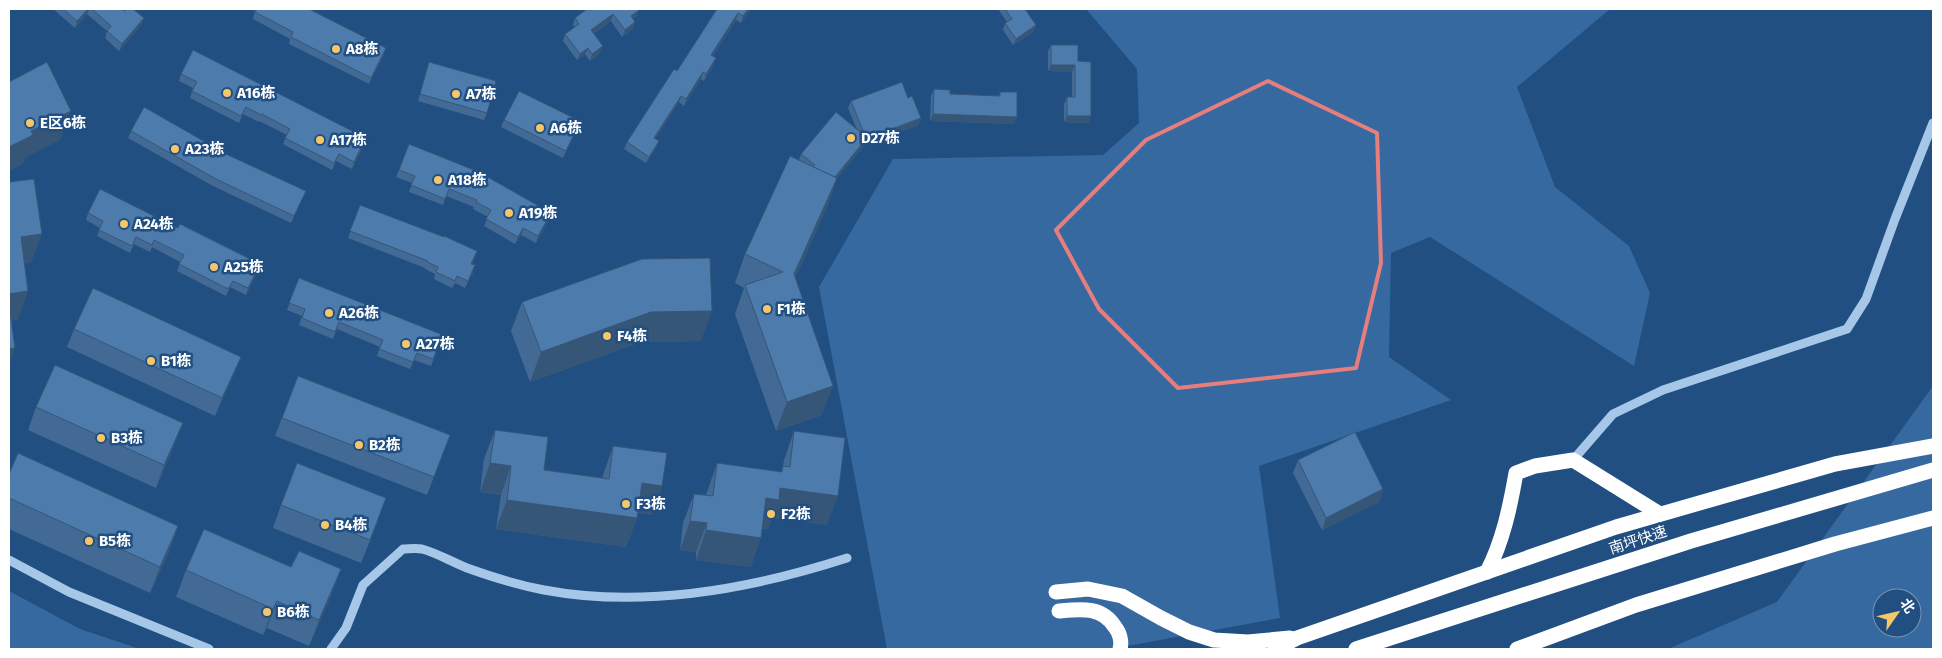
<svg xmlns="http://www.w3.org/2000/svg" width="1942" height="658" font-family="'Fira Sans','Noto Sans SC',sans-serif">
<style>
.green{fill:#3569a0;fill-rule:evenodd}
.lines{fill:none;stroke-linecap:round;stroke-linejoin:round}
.minor{stroke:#a7c7e8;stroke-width:9}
.highway{stroke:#fff;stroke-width:15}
.wall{fill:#426a94}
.shaded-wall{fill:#365678}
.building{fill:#4d7bac;stroke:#365678}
.marked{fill:none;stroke:#e67e7e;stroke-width:4;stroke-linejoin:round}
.poi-dot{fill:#f5c768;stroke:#214f82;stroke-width:2}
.labels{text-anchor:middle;stroke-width:5;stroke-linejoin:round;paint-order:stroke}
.poi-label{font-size:15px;font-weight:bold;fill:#fff;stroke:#214f82;text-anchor:start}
.street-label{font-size:15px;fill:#fff;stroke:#214f82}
</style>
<rect width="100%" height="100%" fill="#214f82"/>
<g class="green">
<polygon points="1086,9 1610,9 1517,87 1555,187 1629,246 1650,293 1634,366 1430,237 1391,253 1389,357 1451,400 1259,466 1280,618 1111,649 887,649 819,287 893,159 1103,155 1139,123 1137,69"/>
<path d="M1933,386V649H1668L1777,602ZM1882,598H1912V628H1882Z"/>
<polygon points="9,591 80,629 140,649 9,649"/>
</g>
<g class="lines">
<g class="minor">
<polyline points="1573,460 1613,414 1663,390 1847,329 1866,299 1895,219 1933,123"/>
<polyline points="9,560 69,592 209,649"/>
<path d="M331,649L346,628L363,585L403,549C408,549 416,548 422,549C437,553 452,562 467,568C492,577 518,585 544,590C645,609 751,589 847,558"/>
</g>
<g class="highway">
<path d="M1487,572C1503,541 1510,507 1516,473L1535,466L1573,460L1660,514"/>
<polyline points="1056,592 1088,589 1122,596 1161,618 1189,632 1214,640 1248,642 1290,638"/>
<path d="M1059,611C1081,609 1102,606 1115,627C1120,633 1122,642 1120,649"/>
<polyline points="1275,649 1297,638 1616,527 1835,464 1933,446"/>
<polyline points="1356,649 1691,541 1933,470"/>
<polyline points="1517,649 1636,605 1835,544 1933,518"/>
</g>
</g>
<g class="wall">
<polygon points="53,9 122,9 125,11 144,18 141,25 119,51 105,38 107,31 87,14 75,28"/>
<polygon points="251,9 309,9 384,55 369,84 289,44 290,39 253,19 255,11"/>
<polygon points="717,9 750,9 741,23 736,20 713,56 714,65 704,81 701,79 684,106 679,102 655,139 659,141 656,148 646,163 624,149 627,142 677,71"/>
<polygon points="998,9 1025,9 1036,25 1033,32 1013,45 1003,30 1005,23 1007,22"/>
<polygon points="639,10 636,17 633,19 633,29 622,37 611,21 593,34 600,53 590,61 585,54 577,60 563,41 565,34 575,28 573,25 575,18"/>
<polygon points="1051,45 1078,61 1089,123 1064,122 1064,104 1067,97 1072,97 1072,72 1048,71 1048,51"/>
<polygon points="429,62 487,113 484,120 418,101"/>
<polygon points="181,74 364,145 352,169 336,161 332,170 283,144 287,135 259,121 259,122 243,114 239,123 190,98 193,88 179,81"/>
<polygon points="934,89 950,94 999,96 1000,92 1014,124 930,121 931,96"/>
<polygon points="908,98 921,118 918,125 864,146 837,178 827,207 795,278 822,415 776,431 735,314 744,288 735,283 745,254 799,160 801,154 857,130 848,108 851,101"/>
<polygon points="504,120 578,128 563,158 501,127"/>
<polygon points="131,131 228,155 306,191 291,223 213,186 128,138"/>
<polygon points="409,144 549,220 536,243 521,235 515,244 484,226 488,217 473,209 474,207 446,196 443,205 409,192 412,183 396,177"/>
<polygon points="360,205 477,251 472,264 473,272 465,288 455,283 452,288 434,279 435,274 425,269 425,268 348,238"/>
<polygon points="88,213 258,271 246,295 230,287 226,296 177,271 180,262 152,247 150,252 134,244 130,253 97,236 100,228 86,220"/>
<polygon points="299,278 443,335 431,366 414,360 410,369 377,356 380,347 337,329 333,339 299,325 302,316 287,310"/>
<polygon points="522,302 701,341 641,342 530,382 511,331"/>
<polygon points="74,329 241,357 234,374 215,416 67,347"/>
<polygon points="298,376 450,435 427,495 275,436"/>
<polygon points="36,407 174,446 156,488 28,430"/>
<polygon points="495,430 544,470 602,478 613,446 662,486 652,515 638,513 637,518 626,547 496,529 501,495 480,492 484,459"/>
<polygon points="794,431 827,525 772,518 768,529 762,528 751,567 696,560 696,552 680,550 683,523 694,494 706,495 717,463 781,472 783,466 784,460"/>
<polygon points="1298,460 1383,489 1379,502 1322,530 1293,473"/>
<polygon points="9,474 178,526 169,552 150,593 9,529"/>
<polygon points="281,505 378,521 361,563 273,528"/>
<polygon points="291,567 341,569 331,596 309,646 267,628 263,635 176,597 186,570"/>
</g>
<g class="shaded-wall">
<polygon points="88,9 89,9 87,14 75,28 77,21"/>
<polygon points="748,9 750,9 741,23 743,16"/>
<polygon points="639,10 636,17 628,23 631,16"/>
<polygon points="738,13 736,20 709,62 711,55"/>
<polygon points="613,14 611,21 588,37 591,30"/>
<polygon points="144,18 141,25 119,51 122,44"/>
<polygon points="635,22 633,29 622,37 625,30"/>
<polygon points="1036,25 1033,32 1013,45 1016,39"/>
<polygon points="603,46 600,53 590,61 592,54"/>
<polygon points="386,48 384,55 369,84 371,78"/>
<polygon points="588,48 585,54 577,60 580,54"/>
<polygon points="716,58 714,65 704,81 706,74"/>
<polygon points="1051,65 1075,65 1072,72 1048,71"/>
<polygon points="703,72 701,79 684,106 686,99"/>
<polygon points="681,96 679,102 652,144 654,138"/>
<polygon points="71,111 60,140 25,158 23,164 9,171 9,147 31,131"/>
<polygon points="933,114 1017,117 1014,124 930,121"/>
<polygon points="1067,116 1091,116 1089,123 1064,122"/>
<polygon points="921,118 918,125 864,146 827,191 830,184 866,139"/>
<polygon points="580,121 578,128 563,158 566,151"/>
<polygon points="366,138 364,145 352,169 354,162"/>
<polygon points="659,141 656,148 646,163 649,157"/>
<polygon points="837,178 827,207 783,304 794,274"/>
<polygon points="551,213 549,220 536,243 538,236"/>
<polygon points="523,228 521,235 515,244 518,237"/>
<polygon points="42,234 31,263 10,266 21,237"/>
<polygon points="260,264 258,271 246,295 248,288"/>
<polygon points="28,291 18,320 9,321 9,294"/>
<polygon points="712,311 701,341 641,342 530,382 541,352 651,312"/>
<polygon points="15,348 9,366 9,349"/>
<polygon points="241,357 234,374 215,416 222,398"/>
<polygon points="833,386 822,415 776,431 787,402"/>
<polygon points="183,423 174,446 156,488 164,465"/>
<polygon points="490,463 511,466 501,495 480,492"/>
<polygon points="642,483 662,486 652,515 631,512"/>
<polygon points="780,488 838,496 827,525 772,518 768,529 756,527 766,498"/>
<polygon points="1383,489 1379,502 1322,530 1326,518"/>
<polygon points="507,500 637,518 626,547 496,529"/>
<polygon points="690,521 707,523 696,552 680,550"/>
<polygon points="178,526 169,552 150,593 160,567"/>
<polygon points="706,530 761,538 751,567 696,560"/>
<polygon points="341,569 331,596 309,646 319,620"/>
<polygon points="277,601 267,628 263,635 273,609"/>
</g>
<g class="building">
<polygon points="63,9 88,9 77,21"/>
<polygon points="92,9 122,9 125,11 126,9 133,9 144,18 122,44 107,31 111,26"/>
<polygon points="257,9 309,9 386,48 371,78 291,37 293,32 255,12"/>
<polygon points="587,9 638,9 639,10 631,16 635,22 625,30 613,14 591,30 603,46 592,54 588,48 580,54 565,34 579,24 575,18"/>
<polygon points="717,9 748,9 743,16 738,13 711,55 716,58 706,74 703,72 686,99 681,96 654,138 659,141 649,157 627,142 674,69 677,71"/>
<polygon points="1005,9 1025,9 1036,25 1016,39 1005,23 1012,19"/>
<polygon points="1051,45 1078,45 1078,61 1091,62 1091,116 1067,116 1067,97 1075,97 1075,65 1051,65"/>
<polygon points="193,50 366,138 354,162 339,154 334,163 285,138 290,129 262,114 261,115 246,107 241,116 192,91 197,82 181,74"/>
<polygon points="47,62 71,111 31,131 33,135 9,147 9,82"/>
<polygon points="429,62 496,81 487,113 420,94"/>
<polygon points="902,82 908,98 912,96 921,118 866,139 835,177 813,167 815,165 801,154 836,112 865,136 851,101"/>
<polygon points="934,89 950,90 950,94 1000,96 1000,92 1017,92 1017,117 933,114"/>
<polygon points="519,91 580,121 566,151 504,120"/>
<polygon points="144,107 228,155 306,191 294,216 216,179 131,131"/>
<polygon points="409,144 479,172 551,213 538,236 523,228 518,237 486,219 491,210 476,202 477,200 449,189 445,199 411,185 415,176 399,170"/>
<polygon points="790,156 837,178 794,274 833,386 787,402 745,285 783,272 745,254"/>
<polygon points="34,179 42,234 21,237 28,291 9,294 9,182"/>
<polygon points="100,189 178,228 180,224 260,264 248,288 233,281 228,289 179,264 184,255 154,240 152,245 136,237 132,246 99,230 103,221 88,213"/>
<polygon points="360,205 444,237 444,236 477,251 471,264 475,265 468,281 457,276 455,281 436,272 438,267 427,262 428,261 350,231"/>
<polygon points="710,258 712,311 651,312 541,352 522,302 642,259"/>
<polygon points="299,278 443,335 433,359 417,353 413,362 379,349 383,340 339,322 335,332 302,318 305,309 289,303"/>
<polygon points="93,288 241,357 222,398 74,329"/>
<polygon points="9,304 15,348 9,349"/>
<polygon points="55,365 183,423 164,465 36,407"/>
<polygon points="298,376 450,435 434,477 282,418"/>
<polygon points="495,430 548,437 544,470 609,479 613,446 667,453 662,486 642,483 637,518 507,500 511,466 490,463"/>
<polygon points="794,431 845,438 838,496 780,488 779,500 766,498 761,538 706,530 707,523 690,521 694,494 713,496 717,463 782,472 783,466 790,467"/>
<polygon points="1355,432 1383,489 1326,518 1298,460"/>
<polygon points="18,453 178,526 160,567 9,498 9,474"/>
<polygon points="297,463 386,498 370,540 281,505"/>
<polygon points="204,529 291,567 299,551 341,569 319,620 277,601 273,609 186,570"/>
</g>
<path class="marked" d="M1268,81L1377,133L1381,263L1356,368L1178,388L1099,309L1056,230L1146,140Z"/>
<g class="poi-dot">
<circle cx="336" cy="49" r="5"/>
<circle cx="227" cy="93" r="5"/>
<circle cx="456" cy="94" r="5"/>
<circle cx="30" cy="123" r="5"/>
<circle cx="540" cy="128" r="5"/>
<circle cx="851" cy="138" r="5"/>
<circle cx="320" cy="140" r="5"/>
<circle cx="175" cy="149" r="5"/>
<circle cx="438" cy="180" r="5"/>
<circle cx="509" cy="213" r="5"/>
<circle cx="124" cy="224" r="5"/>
<circle cx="214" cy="267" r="5"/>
<circle cx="767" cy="309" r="5"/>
<circle cx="329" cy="313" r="5"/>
<circle cx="607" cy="336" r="5"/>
<circle cx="406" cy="344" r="5"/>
<circle cx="151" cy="361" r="5"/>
<circle cx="101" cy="438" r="5"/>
<circle cx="359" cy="445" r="5"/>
<circle cx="626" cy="504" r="5"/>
<circle cx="771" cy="514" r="5"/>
<circle cx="325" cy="525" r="5"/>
<circle cx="89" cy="541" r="5"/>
<circle cx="267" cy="612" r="5"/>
</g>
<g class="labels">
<g class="poi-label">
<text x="346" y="54">A8栋</text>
<text x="237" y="98">A16栋</text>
<text x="466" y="99">A7栋</text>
<text x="40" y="128">E区6栋</text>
<text x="550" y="133">A6栋</text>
<text x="861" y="143">D27栋</text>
<text x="330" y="145">A17栋</text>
<text x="185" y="154">A23栋</text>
<text x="448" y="185">A18栋</text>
<text x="519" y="218">A19栋</text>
<text x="134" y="229">A24栋</text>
<text x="224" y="272">A25栋</text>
<text x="777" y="314">F1栋</text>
<text x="339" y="318">A26栋</text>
<text x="617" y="341">F4栋</text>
<text x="416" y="349">A27栋</text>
<text x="161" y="366">B1栋</text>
<text x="111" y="443">B3栋</text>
<text x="369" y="450">B2栋</text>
<text x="636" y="509">F3栋</text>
<text x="781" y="519">F2栋</text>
<text x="335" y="530">B4栋</text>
<text x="99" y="546">B5栋</text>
<text x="277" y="617">B6栋</text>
</g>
<g class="street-label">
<text transform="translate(1638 540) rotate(-18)" y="5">南坪快速</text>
</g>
</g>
<rect width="1942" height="658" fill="none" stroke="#ffffff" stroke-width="20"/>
<g transform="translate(1897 613) rotate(56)"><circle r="24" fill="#214f82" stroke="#7a95b4"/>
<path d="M0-4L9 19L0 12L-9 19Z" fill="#f5c768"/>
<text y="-8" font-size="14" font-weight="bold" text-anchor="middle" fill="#ffffff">北</text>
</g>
</svg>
